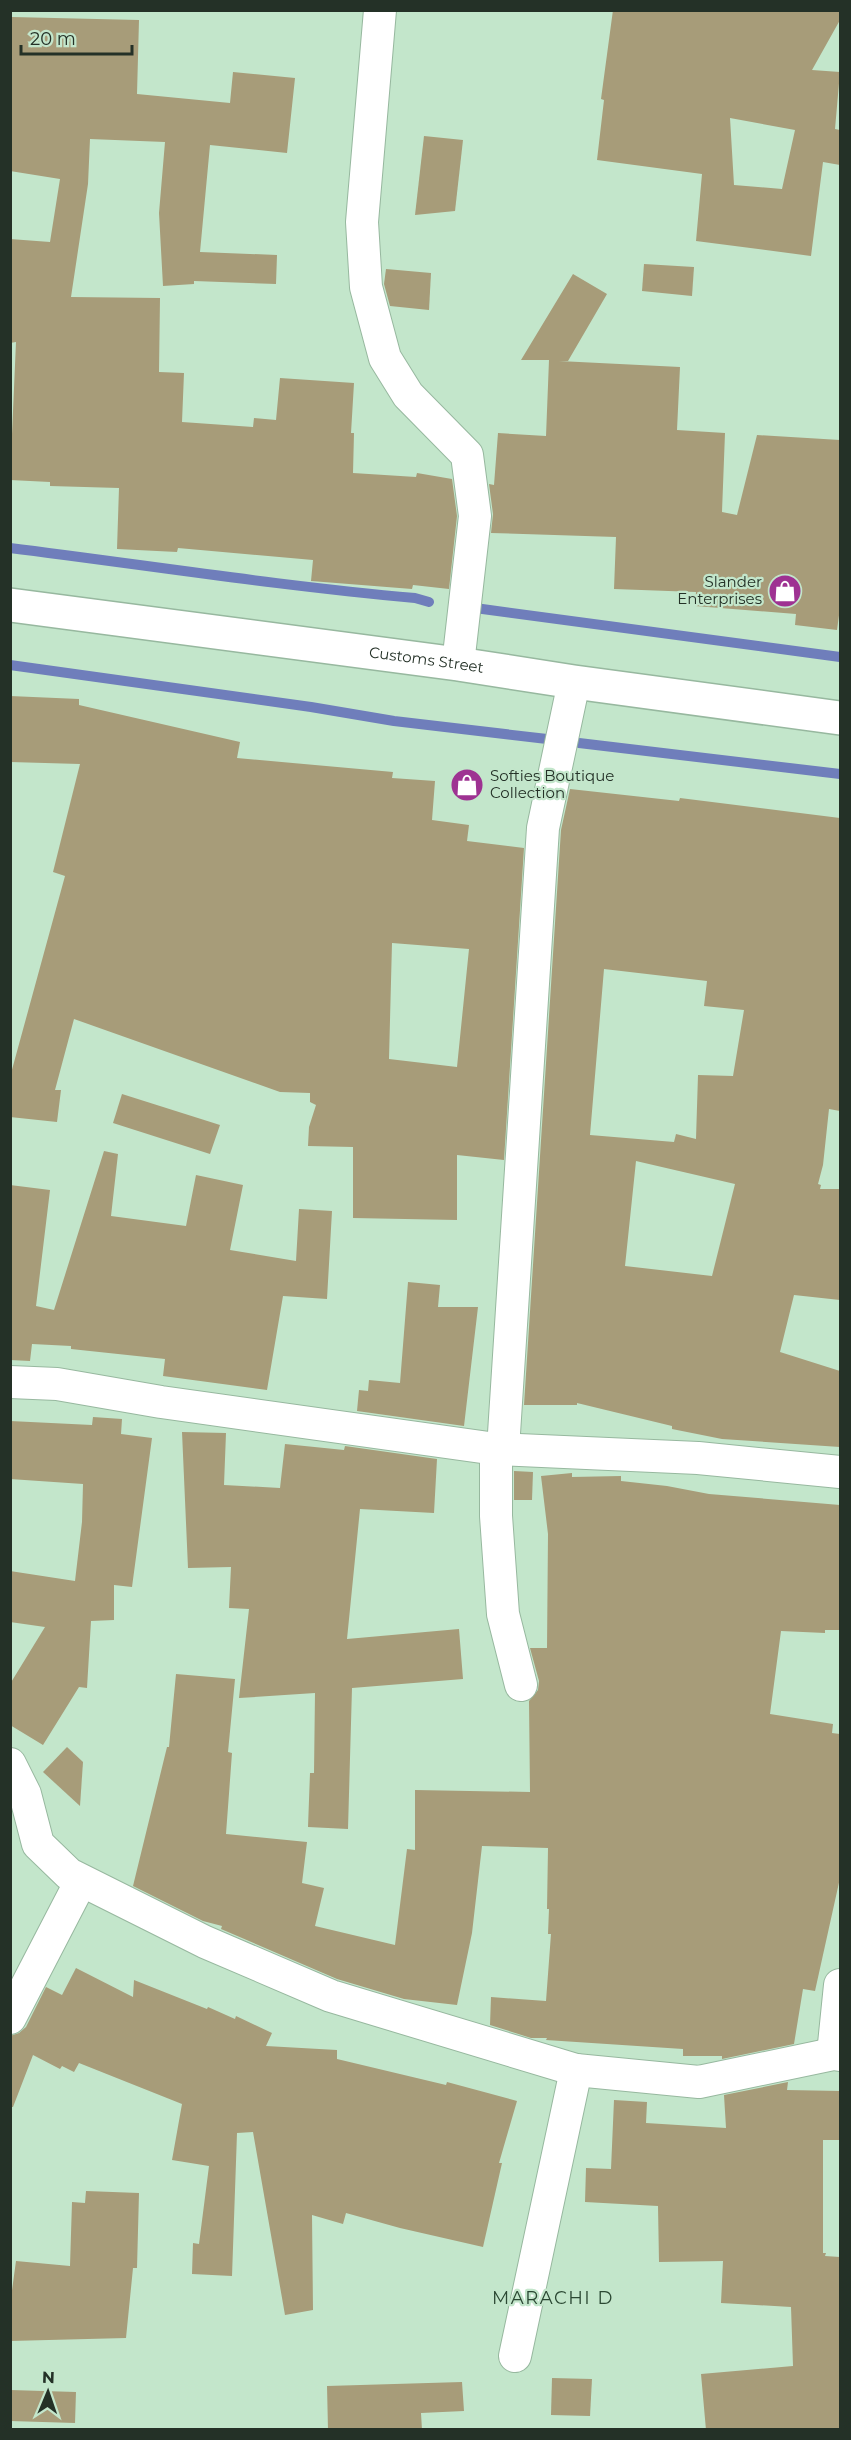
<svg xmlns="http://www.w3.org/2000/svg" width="851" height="2440" font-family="Montserrat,sans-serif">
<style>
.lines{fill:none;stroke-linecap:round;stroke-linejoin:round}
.stream{stroke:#6f7ebb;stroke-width:10}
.building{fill:#a79c79;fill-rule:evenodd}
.minor-casing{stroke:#97b89f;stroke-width:34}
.trunk-casing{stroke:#97b89f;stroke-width:36}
.minor{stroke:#fff;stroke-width:32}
.trunk{stroke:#fff;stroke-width:33}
.labels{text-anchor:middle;stroke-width:4.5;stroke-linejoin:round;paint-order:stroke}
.poi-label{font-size:15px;fill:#243127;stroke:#c3e6cb;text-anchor:end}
.street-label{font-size:15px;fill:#243127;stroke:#c3e6cb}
.quarter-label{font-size:18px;letter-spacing:1.5px;fill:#2b4833;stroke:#c3e6cb}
</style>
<rect width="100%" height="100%" fill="#c3e6cb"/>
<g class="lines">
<g class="stream">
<path d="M10,548C146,565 280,586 415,598L429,602"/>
<polyline points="475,608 840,657"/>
<polyline points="10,665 311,707 394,721 547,739"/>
<polyline points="579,743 840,774"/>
</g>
</g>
<g class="building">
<path d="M613,10H840V20L812,70L840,72L835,129L840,130V165L823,162L811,256L696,241L702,174L597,160L604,100L601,99ZM730,118L795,130L782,189L734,185Z"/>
<polygon points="12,17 139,20 137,94 230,103 233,72 295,78 287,153 210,145 200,252 277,255 276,284 194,281 194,284 163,286 159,213 165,142 90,139 88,184 71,297 160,298 159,372 184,373 182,422 253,427 254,418 276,420 280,378 354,383 351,433 354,433 353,473 416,477 417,473 452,479 457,516 449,589 413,585 412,589 311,581 313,560 178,548 177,552 117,549 119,488 50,486 50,482 10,480 16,342 10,343 10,239 50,242 60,179 10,171"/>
<polygon points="424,136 463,140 455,211 415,215"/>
<polygon points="644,264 694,267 692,296 642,291"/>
<polygon points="386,269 431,273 429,310 390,306 384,284"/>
<polygon points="573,274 607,294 568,361 559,361 680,367 677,430 725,433 722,512 737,515 757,435 840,440 840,608 837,630 795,625 796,614 695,606 696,592 614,589 616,537 491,533 493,514 489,484 494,485 498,433 546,436 549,360 521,360"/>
<path d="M10,696L79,699V705L240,742L237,758L393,772L392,778L435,781L432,820L469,825L467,841L524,848L504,1160L457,1155V1220L353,1218V1147L308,1146L309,1127L316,1105L310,1102V1093L280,1092L74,1019L55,1090H61L57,1122L10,1117V1077L65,876L53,872L80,764L10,762ZM392,943L469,949L457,1067L389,1059Z"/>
<path d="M570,789L679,801L680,798L840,818V1111L829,1109L823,1165L818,1184L821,1185L820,1189H840V1300L794,1295L780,1352L840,1371V1447L722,1439L672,1429V1426L577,1403V1405H524L561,830ZM604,969L707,981L704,1006L744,1010L733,1076L698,1075L696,1139L676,1134L674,1142L590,1135ZM636,1161L735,1184L712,1276L625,1266Z"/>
<polygon points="122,1094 220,1125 210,1154 113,1123"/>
<polygon points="104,1151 118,1154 111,1216 186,1226 196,1175 243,1185 230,1250 296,1261 299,1209 332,1211 327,1299 283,1296 267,1390 163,1376 165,1359 71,1349 71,1346 32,1344 30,1361 10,1360 10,1185 50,1190 36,1306 54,1310"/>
<polygon points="408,1282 440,1285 438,1307 478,1307 464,1426 357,1411 359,1390 368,1391 369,1380 400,1383"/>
<polygon points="93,1417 122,1419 121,1434 152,1438 132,1587 114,1585 114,1620 91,1621 87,1688 79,1687 43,1745 10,1725 10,1684 45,1627 10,1622 10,1571 75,1581 82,1522 83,1484 10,1479 10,1421 92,1425"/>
<polygon points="182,1432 226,1433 224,1485 280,1488 285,1444 344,1450 345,1446 437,1459 434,1513 360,1509 347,1639 459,1629 463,1679 352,1688 348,1829 308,1827 310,1773 314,1773 315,1693 239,1698 249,1609 229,1608 231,1567 188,1568"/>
<polygon points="514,1471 533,1472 532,1500 514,1500"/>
<polygon points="572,1473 572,1477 621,1476 621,1481 667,1486 709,1494 840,1505 840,1630 825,1630 825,1633 781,1631 770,1714 833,1724 832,1733 840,1734 840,1878 815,1991 803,1989 794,2044 722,2059 722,2056 683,2056 683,2049 546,2040 547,2038 531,2038 490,2025 491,1997 546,2001 551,1934 548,1934 549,1909 547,1909 548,1848 482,1846 472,1933 457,2005 404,1999 337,1979 221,1929 222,1926 203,1921 133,1886 167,1747 169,1747 176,1674 235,1679 228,1752 232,1753 226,1834 307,1842 302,1883 324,1888 315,1926 395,1945 407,1849 415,1850 415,1790 530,1792 529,1701 538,1690 539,1681 530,1648 547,1648 548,1534 541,1476"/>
<polygon points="67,1747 83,1762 80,1806 43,1772"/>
<polygon points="76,1968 133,1997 134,1980 207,2009 208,2007 235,2019 236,2016 272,2033 266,2046 337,2050 337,2059 446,2085 447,2082 517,2101 499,2163 502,2163 483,2247 400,2228 346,2213 343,2224 312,2215 313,2310 285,2315 253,2132 237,2133 232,2276 192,2274 193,2243 199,2244 209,2166 172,2160 182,2104 79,2063 74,2072 62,2066 60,2069 33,2055 13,2107 10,2107 10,2036 19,2033 26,2027 46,1987 62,1995"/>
<polygon points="788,2082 787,2090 840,2091 840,2140 823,2140 823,2253 826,2253 825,2256 840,2257 840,2430 706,2430 701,2374 793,2366 791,2307 721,2303 723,2261 659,2262 658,2206 585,2202 586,2168 611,2169 614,2100 647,2102 646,2123 726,2128 724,2095"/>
<polygon points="86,2191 139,2193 137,2268 133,2268 126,2338 10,2341 10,2305 16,2261 70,2266 72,2202 85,2203"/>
<polygon points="552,2378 592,2379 590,2416 551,2415"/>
<polygon points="462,2382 464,2411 421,2413 422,2430 328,2430 327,2386"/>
<polygon points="10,2390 76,2392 75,2423 10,2421"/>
</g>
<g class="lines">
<defs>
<g id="minor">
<polyline points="380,10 362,222 366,287 385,358 408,395 467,455 475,516 458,664"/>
<polyline points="10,1382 57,1384 161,1402 496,1449 698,1458 840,1472"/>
<polyline points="496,1449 496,1516 503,1614 521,1685"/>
<polyline points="503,1449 543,828 574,682"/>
<polyline points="10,1764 25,1794 38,1844 69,1874 205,1942 331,1996 576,2070 699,2082 833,2054 840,2055"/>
<polyline points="10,2018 81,1881"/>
<polyline points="833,2054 840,1985"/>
<polyline points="515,2356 576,2070"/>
</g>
<g id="trunk">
<path id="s1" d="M10,605L458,664L574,682L840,718"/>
</g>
</defs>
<use href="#minor" class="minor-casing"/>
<use href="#trunk" class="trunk-casing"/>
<use href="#minor" class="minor"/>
<use href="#trunk" class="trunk"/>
</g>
<defs>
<symbol id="shop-disc" viewBox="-11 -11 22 22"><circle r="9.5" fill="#9e3292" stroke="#c3e6cb"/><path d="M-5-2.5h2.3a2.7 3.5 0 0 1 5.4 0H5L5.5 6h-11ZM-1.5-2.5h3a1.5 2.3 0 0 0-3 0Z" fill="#fff"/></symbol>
</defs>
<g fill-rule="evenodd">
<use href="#shop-disc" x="766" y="572" width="38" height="38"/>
<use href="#shop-disc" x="448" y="766" width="38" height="38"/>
</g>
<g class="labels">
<g class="poi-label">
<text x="762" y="587">Slander<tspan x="762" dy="17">Enterprises</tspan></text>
<text x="490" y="781" text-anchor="start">Softies Boutique<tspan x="490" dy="17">Collection</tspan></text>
</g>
<g class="street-label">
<text dy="5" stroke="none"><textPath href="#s1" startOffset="420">Customs Street</textPath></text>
</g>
<g class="quarter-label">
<text x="553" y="2304">MARACHI D</text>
</g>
</g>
<rect width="851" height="2440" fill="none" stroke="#243127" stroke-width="24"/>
<g transform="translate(48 2392) rotate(2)" stroke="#c3e6cb" stroke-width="4.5" paint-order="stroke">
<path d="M0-4.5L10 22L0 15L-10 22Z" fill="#243127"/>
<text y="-9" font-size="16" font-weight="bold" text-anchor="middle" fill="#243127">N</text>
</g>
<path d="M21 45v9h111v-9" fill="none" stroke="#243127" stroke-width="3"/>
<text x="30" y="45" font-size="18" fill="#243127" stroke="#c3e6cb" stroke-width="4.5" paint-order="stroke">20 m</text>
</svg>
